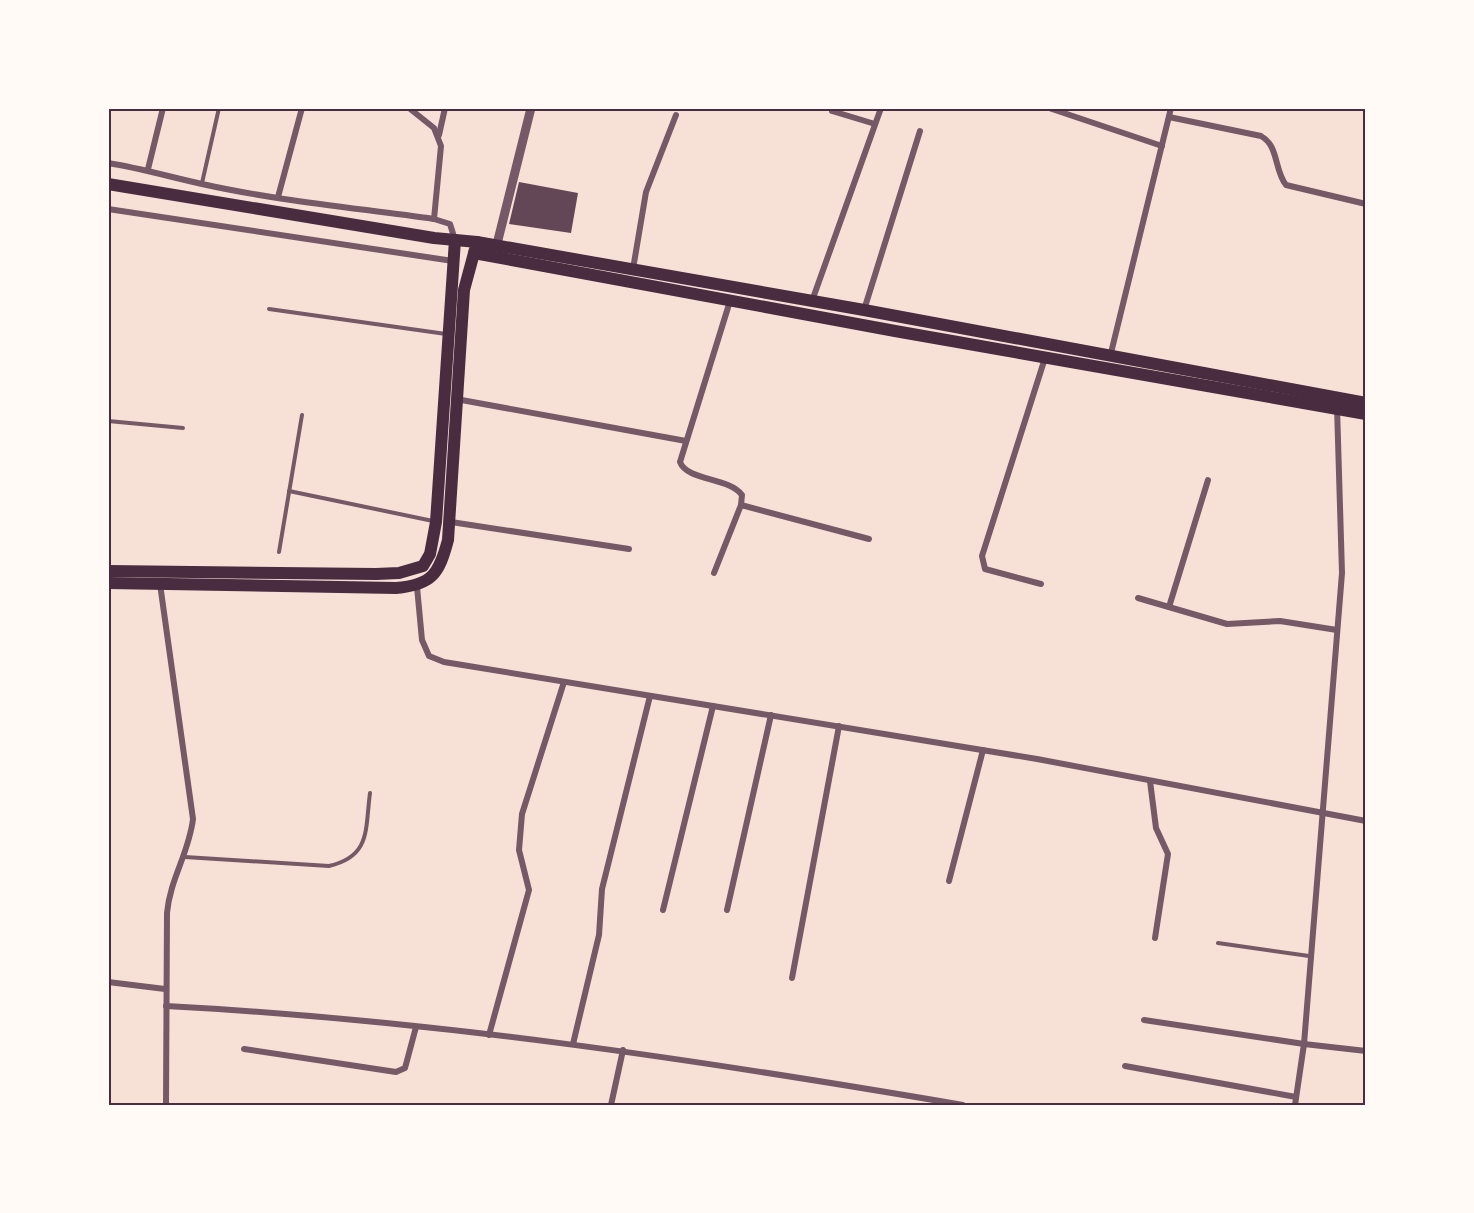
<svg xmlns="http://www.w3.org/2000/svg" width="1474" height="1213" font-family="'Noto Sans',sans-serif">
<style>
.building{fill:#644757}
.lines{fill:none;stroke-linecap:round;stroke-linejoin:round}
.service{stroke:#755966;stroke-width:4}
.minor{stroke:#755966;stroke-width:6}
.tertiary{stroke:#755966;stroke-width:9}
.primary{stroke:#4a2c40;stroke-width:12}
.trunk{stroke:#4a2c40;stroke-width:12}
.neatline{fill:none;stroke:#4a2c40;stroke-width:2}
</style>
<rect width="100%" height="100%" fill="#f7e1d7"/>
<polygon class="building" points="519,182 578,193 571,233 509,224"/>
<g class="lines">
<g class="service">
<polyline points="202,183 219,108"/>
<polyline points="269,309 446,334"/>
<polyline points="108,421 183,428"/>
<polyline points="289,491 433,521"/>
<polyline points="279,552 302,415"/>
<path d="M185,857L329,866C371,856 365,830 370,793"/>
<polyline points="1218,943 1309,956"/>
</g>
<g class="minor">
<polyline points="409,108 434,128 441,146 434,219"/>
<polyline points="1049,108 1162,146"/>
<polyline points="832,111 875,124"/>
<path d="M1169,117L1261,136C1279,146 1274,170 1286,185L1366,204"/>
<polyline points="439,135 445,108"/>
<path d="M108,163C140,168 170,177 202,184C278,201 357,208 434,219L450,224L455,240"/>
<polyline points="148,169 163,108"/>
<polyline points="278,197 302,108"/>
<polyline points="108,209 453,261"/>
<polyline points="633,269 646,192 676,115"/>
<polyline points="812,301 881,108"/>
<polyline points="864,310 920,131"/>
<polyline points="1110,357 1171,108"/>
<polyline points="456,399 686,441"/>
<polyline points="741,505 869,539"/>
<polyline points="451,522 629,549"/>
<path d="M714,573L741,505L742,495C729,477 687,481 680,462L730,301"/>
<path d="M160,584L193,819C189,853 170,879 167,913L166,1105"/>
<polyline points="1041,584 985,569 982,556 1045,358"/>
<polyline points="417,587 422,640 429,656 444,662 1037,759 1366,821"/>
<polyline points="1138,598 1227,624 1280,621 1337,630"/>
<polyline points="1169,607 1208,480"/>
<polyline points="1150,781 1156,828 1168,854 1155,938"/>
<polyline points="949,881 983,750"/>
<polyline points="663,910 713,706"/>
<polyline points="727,910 771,715"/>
<polyline points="792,978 839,726"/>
<polyline points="108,982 165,989"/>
<path d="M166,1006C434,1020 699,1060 963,1105"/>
<polyline points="1144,1020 1304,1044 1366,1051"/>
<polyline points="489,1035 529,890 519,850 522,814 564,682"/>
<polyline points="573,1044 599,935 602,889 650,696"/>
<polyline points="244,1049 396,1072 405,1068 416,1027"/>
<polyline points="1125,1066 1296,1097"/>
<polyline points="611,1105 623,1050"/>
<polyline points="1295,1105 1304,1044 1342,573 1337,407"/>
</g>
<polyline class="tertiary" points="497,244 531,108"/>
<g class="primary">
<polyline points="477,242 864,310 1366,403"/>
<polyline points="474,253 895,331 1366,414"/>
</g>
<g class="trunk">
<path d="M108,184L434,238L477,242L464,290L448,540C439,574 432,585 396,588L108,583"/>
<polyline points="108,571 376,574 399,573 423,566 430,554 436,522 455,240"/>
</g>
</g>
<rect width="1474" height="1213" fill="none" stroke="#fffaf5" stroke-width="219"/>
<rect x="110" y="110" width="1254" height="994" class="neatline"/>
</svg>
